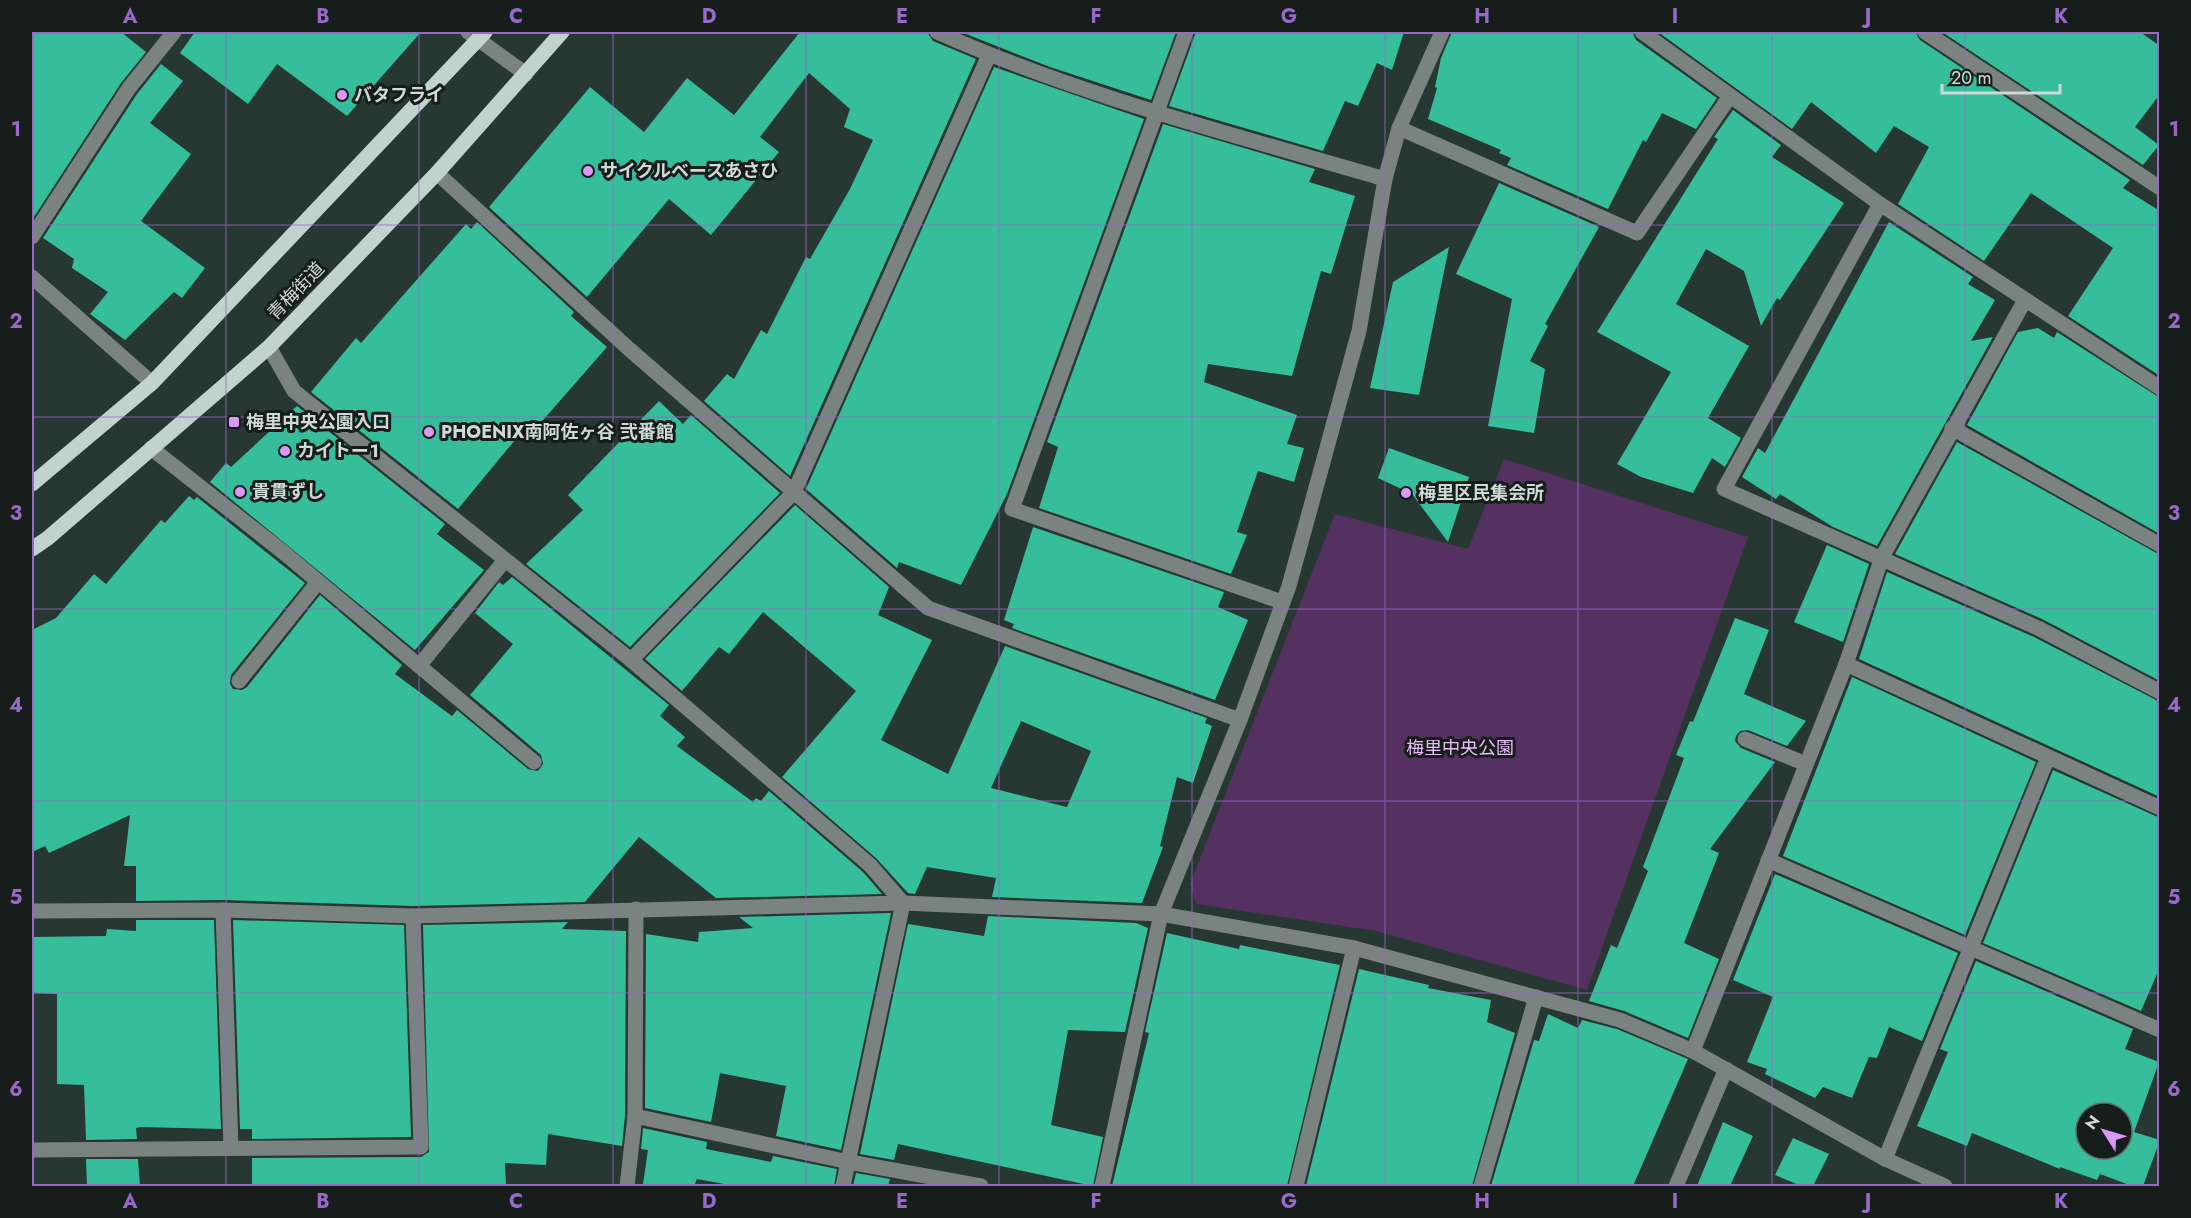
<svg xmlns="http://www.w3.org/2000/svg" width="2191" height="1218" font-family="Jost,'Noto Sans JP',sans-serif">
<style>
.green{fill:#553162}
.building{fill:#35bd9c;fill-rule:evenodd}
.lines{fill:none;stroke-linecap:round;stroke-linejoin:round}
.minor{stroke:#7b8380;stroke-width:15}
.major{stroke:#c2d3cd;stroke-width:15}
.grid{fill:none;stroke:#9869c7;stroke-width:1.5;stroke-opacity:0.55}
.poi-dot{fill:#dc99f4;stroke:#161d1a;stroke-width:2}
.labels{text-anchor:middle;stroke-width:6;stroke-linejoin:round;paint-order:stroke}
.poi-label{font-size:18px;font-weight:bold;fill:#cfd9d6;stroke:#161d1a;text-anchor:start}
.street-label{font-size:18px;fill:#cfd9d6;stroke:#161d1a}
.park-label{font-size:18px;fill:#e7bcf7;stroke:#161d1a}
.neatline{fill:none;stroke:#9869c7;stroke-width:2}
.grid-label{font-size:20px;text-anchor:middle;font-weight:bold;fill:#9869c7}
</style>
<rect width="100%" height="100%" fill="#273732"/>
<polygon class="green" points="1504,459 1748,537 1587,990 1376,931 1196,904 1190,884 1335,514 1468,549"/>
<g class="building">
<polygon points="32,32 121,32 146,52 121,83 32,220"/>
<polygon points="195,32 421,32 347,116 277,64 248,104 180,53"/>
<polygon points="800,32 927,32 933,41 976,59 790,476 704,401 727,374 734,379 761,330 767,334 806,257 810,259 850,189 873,140 844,127 850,109 809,73 760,137 779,152 711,235 669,199 587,297 489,207 590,87 644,132 687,78 734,115"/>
<polygon points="961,32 1176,32 1151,100 1050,67"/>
<polygon points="1196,32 1404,32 1392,70 1377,63 1358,106 1345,101 1323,151 1169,106"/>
<polygon points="1452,32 1632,32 1636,40 1717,98 1696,129 1662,113 1646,142 1643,140 1608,209 1507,165 1511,158 1499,153 1501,150 1428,119 1437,88 1435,87 1441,58"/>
<polygon points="1658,32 1915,32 1920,40 2130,180 2123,188 2160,211 2160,376 2068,316 2113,248 2031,193 1984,261 1898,204 1929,147 1894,126 1876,153 1811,102 1792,129"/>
<polygon points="1942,32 2140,32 2160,46 2160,94 2135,127 2159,145 2143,165"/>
<polygon points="161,64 183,81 150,123 191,154 141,221 205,268 182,298 174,292 125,340 90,314 108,292 72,268 74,259 43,238 137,94"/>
<polygon points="994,67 1144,119 1007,494 961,585 899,562 897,568 806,489"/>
<polygon points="1733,110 1781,145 1772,157 1844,203 1780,300 1777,298 1761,326 1744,271 1706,249 1676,304 1749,346 1708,418 1741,438 1725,467 1712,458 1693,493 1641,477 1617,464 1671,372 1597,332 1718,139 1714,137"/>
<polygon points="1163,124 1315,169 1309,182 1355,196 1331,274 1321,271 1292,376 1208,364 1204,382 1297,415 1287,444 1304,448 1294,482 1258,471 1237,532 1247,535 1231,574 1039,508 1058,447 1047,442"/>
<polygon points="1499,183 1599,227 1545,324 1548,326 1530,361 1545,369 1534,433 1488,426 1512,299 1456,274"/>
<polygon points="477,222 574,312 571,316 607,347 530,435 524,429 458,509 311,392 356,338 361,343 466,224 471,229"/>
<polygon points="1889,222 1973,277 1968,284 1995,300 1971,341 1993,337 1877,546 1833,527 1780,494 1776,499 1742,477 1758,448 1765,453"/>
<polygon points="1449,247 1419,395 1370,388 1393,282"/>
<polygon points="2038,328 2054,338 2057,332 2160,398 2160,534 1967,425 2018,332"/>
<polygon points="659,401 683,424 691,415 780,493 630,647 526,564 583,510 568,495"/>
<polygon points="297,406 445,524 437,534 484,570 415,650 210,482 226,463 231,467"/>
<polygon points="1957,442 2160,555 2160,681 2042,619 1895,554"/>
<polygon points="1389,448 1469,477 1448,542 1412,494 1378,478"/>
<polygon points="189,496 194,500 197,497 305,583 231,675 230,684 233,689 242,690 247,687 320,595 402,665 395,674 452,716 457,710 528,769 538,771 543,764 541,755 470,695 513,644 475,613 499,582 503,585 512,577 669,705 660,716 685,737 677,746 753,802 756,798 761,801 769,791 863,872 882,894 716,898 639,837 585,902 413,906 223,900 136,901 136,866 124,866 130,815 49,853 45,846 32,852 32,630 56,618 94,574 106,584 161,520 165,523"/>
<path d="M795,505L889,587L878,615L932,640L881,740L948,774L1005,646L1207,718L1205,723L1212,726L1193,783L1177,777L1160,846L1163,847L1142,903L992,897L996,878L927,867L915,894L908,893L876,858L782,777L856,691L763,612L729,654L719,647L682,691L645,659ZM1021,721L1091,751L1067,807L991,788Z"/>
<polygon points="1033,527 1224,592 1218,607 1248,620 1215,700 1012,628 1014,624 1004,620"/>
<polygon points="1827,545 1869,564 1843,642 1794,622"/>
<polygon points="1887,572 2034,637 2160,702 2160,797 1859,659"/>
<polygon points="1735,618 1769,630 1744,694 1806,721 1787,746 1748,730 1740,731 1736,736 1735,741 1741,748 1775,762 1710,849 1719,853 1684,943 1719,959 1688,1038 1624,1011 1589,1001 1611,945 1617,948 1648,871 1643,867 1684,758 1676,755 1690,721 1693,722"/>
<polygon points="1852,677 2036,762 1965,935 1783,856"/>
<polygon points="2053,770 2160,818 2160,967 2141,1011 1983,943"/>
<polygon points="1775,874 1958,953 1922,1041 1889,1027 1877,1058 1869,1057 1852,1098 1823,1087 1815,1098 1765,1074 1767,1069 1747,1062 1773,997 1733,980"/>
<polygon points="891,913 841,1150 776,1136 786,1086 720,1073 711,1122 645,1108 646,934 698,942 699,932 753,928 739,917"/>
<polygon points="988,916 1136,923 1148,928 1125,1032 1068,1030 1051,1125 1103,1137 1093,1186 898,1144 894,1160 860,1154 908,924 984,936"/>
<polygon points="136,920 214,920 221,1129 141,1127 136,1128 137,1139 86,1140 84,1085 57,1084 57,994 32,993 32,937 106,936 107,929 136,931"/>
<polygon points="233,920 404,925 411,1137 252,1139 252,1129 240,1129"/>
<polygon points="568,922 562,929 626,931 625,1115 622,1146 548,1134 546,1165 505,1163 506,1186 252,1186 252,1158 421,1157 429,1152 423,925"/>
<polygon points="1167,933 1239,949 1240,945 1340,965 1287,1186 1112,1186 1149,1033 1145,1032"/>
<path d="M1976,961L2133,1029L2125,1049L2159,1062L2134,1132L2160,1140L2143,1186H2132L2100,1174L2097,1180L2060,1167V1169L1972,1133L1967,1146L1917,1126L1948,1052L1940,1049ZM2086,1113H2122V1149H2086Z"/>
<polygon points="1359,969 1429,985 1428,988 1491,1000 1487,1022 1515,1033 1472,1186 1306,1186"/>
<polygon points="1548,1014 1578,1028 1582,1020 1617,1029 1688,1059 1633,1186 1491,1186 1534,1040 1539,1041"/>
<polygon points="1723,1122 1753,1136 1730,1186 1697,1186"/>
<polygon points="643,1128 707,1142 706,1149 771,1162 773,1156 837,1169 834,1186 735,1186 697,1179 694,1186 643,1184 648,1150 641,1149"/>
<polygon points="1793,1138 1829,1154 1813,1186 1801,1186 1775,1175"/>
<polygon points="86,1159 138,1159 140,1186 87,1186"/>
<polygon points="856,1173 890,1179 888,1186 853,1186"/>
</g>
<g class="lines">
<g class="minor">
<polyline points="468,32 526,74"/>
<path d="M937,32C1080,96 1235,135 1385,179"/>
<polyline points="1186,32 1012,509 1282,602"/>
<polyline points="1642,32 1880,204 2160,388"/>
<polyline points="1925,32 2160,188"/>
<polyline points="1399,128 1637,233 1730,96"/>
<polyline points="437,173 629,349 928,608 1240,720"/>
<polyline points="1880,204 1724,489 2038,628 2160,692"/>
<polyline points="32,237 129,88 174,32"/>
<polyline points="32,277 152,383"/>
<polyline points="269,347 294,391 631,660 870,865 903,903 843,1186"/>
<polyline points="1952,428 2160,545"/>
<polyline points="151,448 283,552 534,762"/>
<polyline points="631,660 794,492 989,55"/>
<polyline points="1846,664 2160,808"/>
<polyline points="419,666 505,560"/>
<polyline points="239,681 318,582"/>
<polyline points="1745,739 1806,764"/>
<polyline points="1768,860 2160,1030"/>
<polyline points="223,910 231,1148"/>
<polyline points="32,911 223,910 413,916 903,903 1161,914 1354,948 1620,1020 1693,1051 1885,1159 1945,1186"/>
<polyline points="1693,1051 1846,664 1882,557 2025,300"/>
<polyline points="635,1116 849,1162 981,1186"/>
<polyline points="32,1150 421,1147 413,916"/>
<polyline points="1885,1159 2048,757"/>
<polyline points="627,1186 635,1116 636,909"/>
<polyline points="1102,1186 1161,914 1240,720 1289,586 1359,331 1385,179 1399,128 1442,32"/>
<polyline points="1296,1186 1354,948"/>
<polyline points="1481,1186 1536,997"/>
<polyline points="1676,1186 1726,1069"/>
</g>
<g class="major">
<polyline points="32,484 152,383 485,32"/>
<polyline points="32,549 48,538 269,347 437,173 562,32"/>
</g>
</g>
<path class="grid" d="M226,32V1186M419,32V1186M613,32V1186M806,32V1186M999,32V1186M1192,32V1186M1385,32V1186M1578,32V1186M1772,32V1186M1965,32V1186M32,225H2160M32,417H2160M32,609H2160M32,801H2160M32,993H2160"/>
<g class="poi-dot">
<circle cx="342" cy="95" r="6"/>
<circle cx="588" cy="171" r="6"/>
<rect x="228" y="416" width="12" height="12" rx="3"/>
<circle cx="429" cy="432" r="6"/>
<circle cx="285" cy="451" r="6"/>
<circle cx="240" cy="492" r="6"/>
<circle cx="1406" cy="493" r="6"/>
</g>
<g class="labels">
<g class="poi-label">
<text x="354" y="101">バタフライ</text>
<text x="600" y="177">サイクルベースあさひ</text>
<text x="246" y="428">梅里中央公園入口</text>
<text x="441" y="438">PHOENIX南阿佐ヶ谷 弐番館</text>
<text x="297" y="457">カイトー１</text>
<text x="252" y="498">貴貫ずし</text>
<text x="1418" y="499">梅里区民集会所</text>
</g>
<g class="street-label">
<text transform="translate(296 291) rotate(-46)" y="6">青梅街道</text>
</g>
<g class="park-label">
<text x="1460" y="754">梅里中央公園</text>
</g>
</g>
<rect width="2191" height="1218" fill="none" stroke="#161d1a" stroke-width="66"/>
<g transform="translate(2104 1131) rotate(307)"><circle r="28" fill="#161d1a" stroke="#606865" stroke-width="1.5"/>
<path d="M0-4.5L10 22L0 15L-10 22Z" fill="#dc99f4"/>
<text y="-9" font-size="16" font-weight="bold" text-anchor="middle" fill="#cfd9d6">N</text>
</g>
<path d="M1942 84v9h118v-9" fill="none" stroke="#cfd9d6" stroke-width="3"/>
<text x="1951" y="84" font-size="18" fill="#cfd9d6" stroke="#161d1a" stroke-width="4.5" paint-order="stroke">20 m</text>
<rect x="33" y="33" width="2125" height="1152" class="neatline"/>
<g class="grid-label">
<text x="130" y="23">A</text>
<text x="323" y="23">B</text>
<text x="516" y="23">C</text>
<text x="709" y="23">D</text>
<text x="902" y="23">E</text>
<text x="1096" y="23">F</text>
<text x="1289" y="23">G</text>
<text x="1482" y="23">H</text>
<text x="1675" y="23">I</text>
<text x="1868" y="23">J</text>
<text x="2061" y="23">K</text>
<text x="16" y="136">1</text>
<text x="2174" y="136">1</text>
<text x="16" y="328">2</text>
<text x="2174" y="328">2</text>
<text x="16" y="520">3</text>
<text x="2174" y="520">3</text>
<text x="16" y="712">4</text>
<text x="2174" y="712">4</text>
<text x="16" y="904">5</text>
<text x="2174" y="904">5</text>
<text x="16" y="1096">6</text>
<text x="2174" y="1096">6</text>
<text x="130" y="1208">A</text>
<text x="323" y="1208">B</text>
<text x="516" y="1208">C</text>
<text x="709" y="1208">D</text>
<text x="902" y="1208">E</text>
<text x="1096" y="1208">F</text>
<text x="1289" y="1208">G</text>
<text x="1482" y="1208">H</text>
<text x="1675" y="1208">I</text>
<text x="1868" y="1208">J</text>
<text x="2061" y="1208">K</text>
</g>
</svg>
